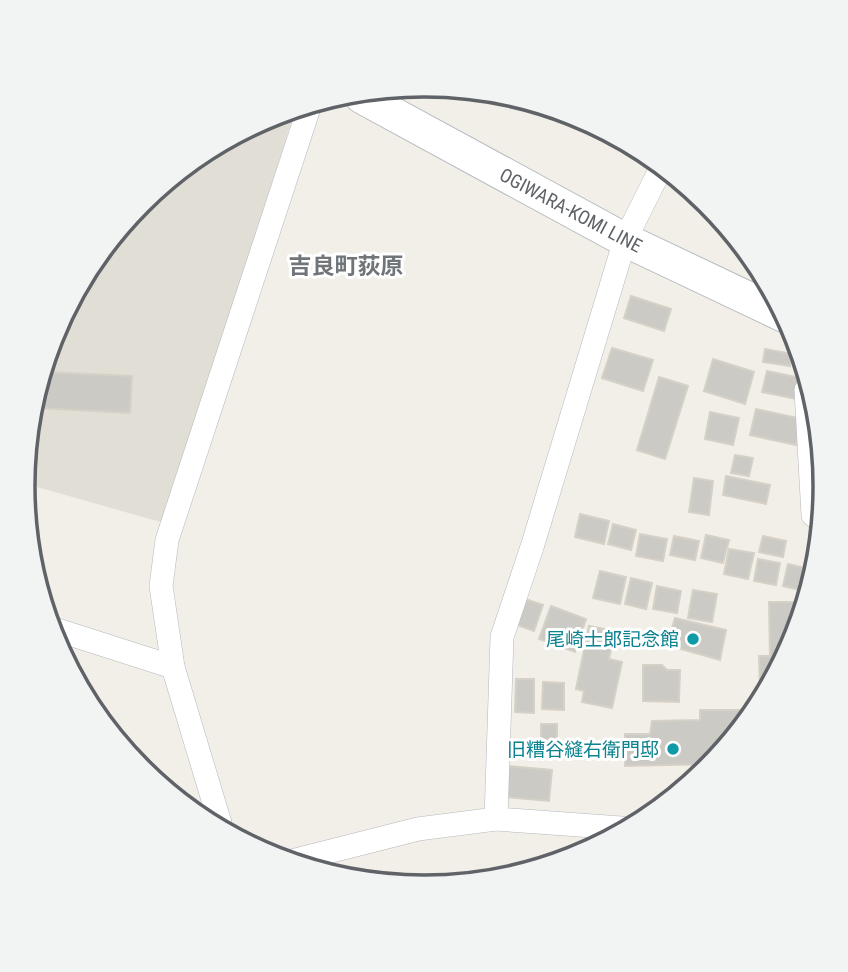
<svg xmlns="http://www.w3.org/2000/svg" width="848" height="972" font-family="'Roboto Condensed','Noto Sans JP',sans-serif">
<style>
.education{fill:#e1ded6}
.building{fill:#cccac5;stroke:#d6d1c6;stroke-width:2}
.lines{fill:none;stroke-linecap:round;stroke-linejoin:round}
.minor-casing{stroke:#b5b8bc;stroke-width:24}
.secondary-casing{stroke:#b6babf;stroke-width:35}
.minor{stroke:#fff;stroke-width:23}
.secondary{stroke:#fff;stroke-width:33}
.culture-dot{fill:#0f9aa8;stroke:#fff;stroke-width:2.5}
.labels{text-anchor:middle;stroke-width:6;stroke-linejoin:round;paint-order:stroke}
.street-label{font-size:19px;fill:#5f6368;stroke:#fff}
.culture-label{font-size:19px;fill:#0d838f;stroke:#fff;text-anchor:end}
.quarter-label{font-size:23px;font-weight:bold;fill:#70757a;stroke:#fff}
.rim{fill:none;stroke:#5f6368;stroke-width:3.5}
</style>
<rect width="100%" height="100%" fill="#f1efe8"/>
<polygon class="education" points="295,110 164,523 23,483 53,332 141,202 271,115"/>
<g class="building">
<polygon points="631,296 671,309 664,331 624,318"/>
<polygon points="612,348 653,360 643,391 602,378"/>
<polygon points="765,349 792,354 790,366 763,362"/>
<polygon points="713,359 754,372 745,404 704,391"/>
<polygon points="767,371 801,378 797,399 762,392"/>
<polygon points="45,372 132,376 130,413 38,408"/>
<polygon points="659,377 688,386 665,459 637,450"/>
<polygon points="756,409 802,419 796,445 750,435"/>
<polygon points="710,412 739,418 733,445 705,439"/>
<polygon points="735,455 753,458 749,476 731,473"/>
<polygon points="726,476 770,485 766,504 723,495"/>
<polygon points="694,478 713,481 709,515 689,512"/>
<polygon points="580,514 609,521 604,544 575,537"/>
<polygon points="613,524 636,530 631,550 608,544"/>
<polygon points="640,534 667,539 663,561 636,556"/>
<polygon points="706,535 729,540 723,563 701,558"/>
<polygon points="674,536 699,541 695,560 670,555"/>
<polygon points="763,536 786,541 783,557 759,552"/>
<polygon points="729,549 754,553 748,579 724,574"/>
<polygon points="758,559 780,563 776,585 754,581"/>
<polygon points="788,564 809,569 804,591 783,586"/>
<polygon points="600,571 626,577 620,604 593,598"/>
<polygon points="631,578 652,583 646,609 625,604"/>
<polygon points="657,586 681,591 677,613 653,609"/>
<polygon points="693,590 717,594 712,622 688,618"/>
<polygon points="525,599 543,605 534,631 517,625"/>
<polygon points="769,602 802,602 795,640 760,692 759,656 770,656"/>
<polygon points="551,606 586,619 575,652 539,639"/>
<polygon points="675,618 726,630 720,660 667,645"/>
<polygon points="589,626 615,631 609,659 622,662 612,708 582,702 584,691 576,689"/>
<polygon points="624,632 643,636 641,648 622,644"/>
<polygon points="643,665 662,665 667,670 680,670 679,702 643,701"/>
<polygon points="516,679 534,679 534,713 515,712"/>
<polygon points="543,682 564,683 564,710 542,709"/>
<polygon points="700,710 743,710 743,717 711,764 625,766 625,734 650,734 652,721 700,720"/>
<rect x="541" y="724" width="16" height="19"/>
<polygon points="508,766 552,770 549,801 506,797"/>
</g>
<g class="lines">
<defs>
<g id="minor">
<polyline points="806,390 813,515 819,520"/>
<polyline points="51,628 173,667"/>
<polyline points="496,819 502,637 533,544 625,240 660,170"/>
<polyline points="220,823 173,667 161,586 167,540 309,108"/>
<polyline points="292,861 418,829 496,819 621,828"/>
</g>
<polyline id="secondary" points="362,97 625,240 783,315"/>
</defs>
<use href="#minor" class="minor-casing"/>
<use href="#secondary" class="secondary-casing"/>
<use href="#minor" class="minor"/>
<use href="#secondary" class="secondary"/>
</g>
<g class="culture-dot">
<circle cx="693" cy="639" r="7"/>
<circle cx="673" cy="749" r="7"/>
</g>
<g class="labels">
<g class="street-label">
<text transform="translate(571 210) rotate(28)" y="7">OGIWARA-KOMI LINE</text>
</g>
<g class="culture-label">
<text x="679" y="646">尾崎士郎記念館</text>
<text x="659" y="756">旧糟谷縫右衛門邸</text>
</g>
<g class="quarter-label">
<text x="346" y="274">吉良町荻原</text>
</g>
</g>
<path d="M0 0H848V972H0ZM35 486a389 389 0 1 1 778 0a389 389 0 1 1-778 0Z" fill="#f2f3f3" fill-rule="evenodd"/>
<path class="rim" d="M35 486a389 389 0 1 1 778 0a389 389 0 1 1-778 0Z"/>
</svg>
